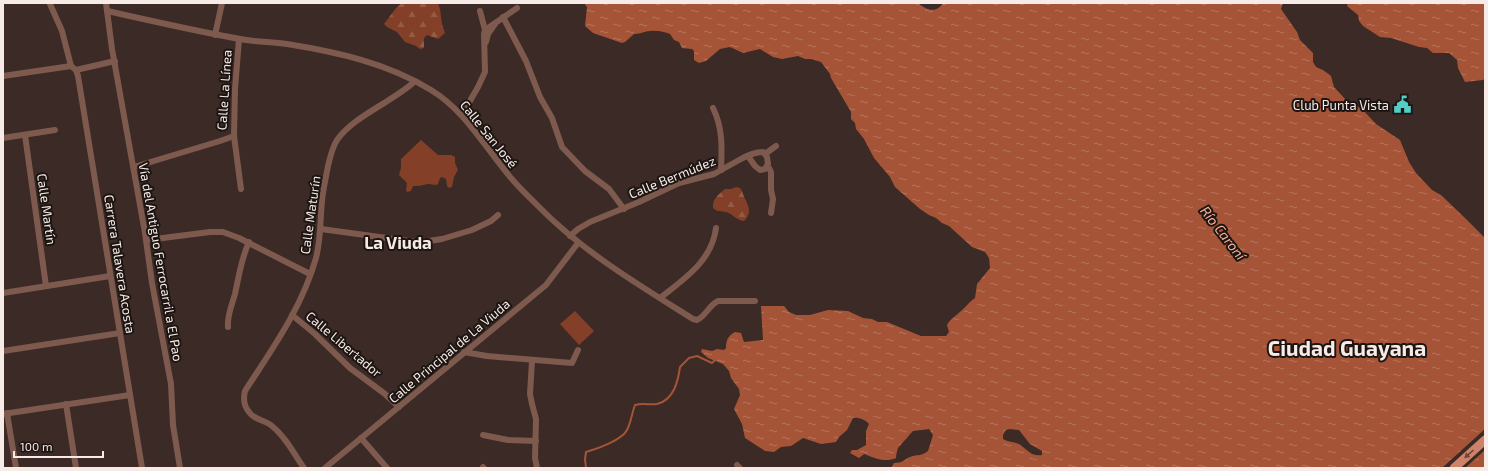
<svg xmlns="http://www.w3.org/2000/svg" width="1488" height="471" font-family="'Exo 2',sans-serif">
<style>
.green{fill:#833f27}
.forest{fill:url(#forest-firs)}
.water{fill:url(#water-ripples);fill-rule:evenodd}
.pier{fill:#3b2a25}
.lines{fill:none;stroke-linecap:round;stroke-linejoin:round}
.stream{stroke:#a55437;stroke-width:2}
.street{stroke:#7e5a4e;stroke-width:6}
.primary{stroke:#cc8369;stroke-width:9}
.oneway{fill:#6c4639}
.labels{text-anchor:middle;stroke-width:4;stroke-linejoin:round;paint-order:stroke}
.street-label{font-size:13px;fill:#f7ebe7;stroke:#1d1512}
.poi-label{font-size:13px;fill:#f7ebe7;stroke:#1d1512;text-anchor:end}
.water-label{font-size:14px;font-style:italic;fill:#f7b29a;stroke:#1d1512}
.district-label{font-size:17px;font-weight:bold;fill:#f7ebe7;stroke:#1d1512}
.town-label{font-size:21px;font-weight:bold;fill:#f7ebe7;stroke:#1d1512}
</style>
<defs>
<pattern id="forest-firs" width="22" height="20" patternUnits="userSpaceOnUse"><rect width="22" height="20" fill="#833f27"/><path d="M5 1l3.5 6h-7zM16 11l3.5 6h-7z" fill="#955b46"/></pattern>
<pattern id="water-ripples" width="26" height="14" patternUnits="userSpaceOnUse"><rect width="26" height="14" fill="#a55437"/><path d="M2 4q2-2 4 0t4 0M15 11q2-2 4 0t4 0" fill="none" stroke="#b7755e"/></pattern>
</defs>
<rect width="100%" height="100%" fill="#3b2a25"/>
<g class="green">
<polygon points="421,140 438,155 451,155 455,157 455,163 458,170 454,177 452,187 449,188 447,186 446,179 442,177 440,178 438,184 436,185 428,184 419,186 413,186 411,191 407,192 406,190 407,183 399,175 401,168 401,159"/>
<polygon points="575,311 594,331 579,345 560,324"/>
</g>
<g class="forest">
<polygon points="402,3 438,3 440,9 442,24 445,33 438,39 427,35 424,38 424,48 420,49 416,46 405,42 397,32 387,27 384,24 396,8"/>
<path d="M736,187L740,188L742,191C745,202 755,210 744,221C736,220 733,214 726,212C721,211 717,212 713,208C712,199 718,195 725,189H731Z"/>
</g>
<g class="water">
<path d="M584,3H918C926,10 936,14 943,3H1283L1281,9L1297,32L1300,40L1313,53V62L1316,67L1323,70L1331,76L1334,87L1346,100L1362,109L1376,124L1400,140L1409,162L1416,173L1432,190L1441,195L1465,218L1485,238V468H892V467L894,463C903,463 903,460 910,457C916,454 921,457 928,451L933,435L929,429C925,430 918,430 913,431C912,432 900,446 898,448C897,451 896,455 896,458C885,463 875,458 864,454L859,458L850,453L852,450H857L866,445V431L869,424C866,420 858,417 853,418L847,430L839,437L836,442L821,444L803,438L791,446L781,447L774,452L765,451L745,438L742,424L734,409L740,395L739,389L731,378L729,371L723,364L708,358L701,352L702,349L712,351L717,349L724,350L726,348C726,340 728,336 735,332L741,333L744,342L763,340L761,306H784L789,312L796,315H810L828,310L848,311L863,318L872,319L878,322H887L921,336H946L949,332L947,325C950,319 956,316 961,311C966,307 969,302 975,298L977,284L990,268L989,258L985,252L972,247L949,226L942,223L936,218L929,215L920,209L895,187L890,177L874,158L864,139L856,129L855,123L851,119V112L831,78L830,74L821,62L811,59H805L798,56L782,59L773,57L760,49L743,53L730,47L720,49L706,61L699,63L694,60V51L692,49L682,48L679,42L674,40L670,34C665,32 657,30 650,31C644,31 642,34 634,34L625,42L622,43L593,33L585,26L587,7ZM1010,429L1019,430L1030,444L1042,451V455C1031,457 1027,449 1019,444C1014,442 1008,442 1003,439V435L1006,430Z"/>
<polygon points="1348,3 1485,3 1485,78 1483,80 1465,82 1458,68 1457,60 1449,53 1433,53 1427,48 1419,47 1391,38 1380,37 1363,26 1359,21 1358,15 1347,6"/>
</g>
<polygon class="pier" points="1485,429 1485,450 1465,468 1442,468"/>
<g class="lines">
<path class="stream" d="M586,468L585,459L586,452C597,449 622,440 627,430C631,422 632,413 635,405C642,403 649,405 657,404C674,400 678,381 680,367L689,358L697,356L712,363L716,359"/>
<g class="street">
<polyline points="106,3 112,49 145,233 152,283 171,384 173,425 180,468"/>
<polyline points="50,4 62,31 71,66"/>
<path d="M107,11C153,21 199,32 246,40C259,42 273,42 287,44C337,52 387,63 431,90C464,110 483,144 507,173C516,185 527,195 538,206C583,252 639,285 693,319L697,320C706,316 709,305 718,301H755"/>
<polyline points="480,11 485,30"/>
<polyline points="503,17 526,61 540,97 552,118 562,147 585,171 609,189 624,209"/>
<polyline points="215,35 222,3"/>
<polyline points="486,42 488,34 495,24"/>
<polyline points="71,66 76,70 78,76 142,468"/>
<polyline points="76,70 115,61"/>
<polyline points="3,76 71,66"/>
<path d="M713,108C723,128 722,149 721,170"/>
<polyline points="462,115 478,87 485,72 484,34 485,30 517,8"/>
<polyline points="25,135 46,286"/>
<polyline points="234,136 241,189"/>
<polyline points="3,138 55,130"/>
<polyline points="765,154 776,146"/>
<polyline points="767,166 769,168 771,172 771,190 773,199 771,213"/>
<polyline points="134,167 220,141 234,136 235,89 239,39"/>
<polyline points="321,229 409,241 429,241 442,239 472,230 491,221 498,215"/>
<path d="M570,236L578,229L590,222L639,202L679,183L714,174L739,160C746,156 755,152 763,152L767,157L768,164L765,169L760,170L755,166L748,156"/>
<polyline points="147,240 210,232 223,232 239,238 310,274"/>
<polyline points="3,293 110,276"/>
<path d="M660,298C684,279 712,261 716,228"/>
<polyline points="292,315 315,334 350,368 385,394 399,407"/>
<path d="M228,327C227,315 232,305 235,294C239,276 241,259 249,242"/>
<polyline points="3,351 120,333"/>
<polyline points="464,352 487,356 572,363 578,350"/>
<polyline points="532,361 530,394 532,404 536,419 535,458 537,468"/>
<polyline points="66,404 76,468"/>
<polyline points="7,413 16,468"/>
<polyline points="3,414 130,395"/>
<polyline points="483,435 508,440 536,441"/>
<polyline points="361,438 387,468"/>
<polyline points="737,465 740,468"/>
<polyline points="483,467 484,468"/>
<path d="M304,468C294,454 286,437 272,426C265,420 254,420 249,412C244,406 243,399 245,391C272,349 302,308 316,258C321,239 320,221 322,201C323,190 326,177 328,166C330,157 332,148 337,140C354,116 392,102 414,82"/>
<polyline points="325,468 546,285 578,243"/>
</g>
<polyline class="primary" points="1454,468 1485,440"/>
</g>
<defs><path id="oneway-solid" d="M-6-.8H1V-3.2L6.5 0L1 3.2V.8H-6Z"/></defs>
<use class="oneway" href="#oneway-solid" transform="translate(1469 454) rotate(138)"/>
<defs>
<symbol id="civic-bare" viewBox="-9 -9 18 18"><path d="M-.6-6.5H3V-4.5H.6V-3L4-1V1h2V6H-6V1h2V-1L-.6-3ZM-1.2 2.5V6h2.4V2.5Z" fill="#54cdc6" stroke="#1d1512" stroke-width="2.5" paint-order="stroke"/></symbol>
</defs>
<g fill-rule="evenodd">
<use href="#civic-bare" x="1390" y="92" width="25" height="25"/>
</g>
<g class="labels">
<g class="street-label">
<text transform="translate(224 90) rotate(-86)" y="5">Calle La Línea</text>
<text transform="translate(489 134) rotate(51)" y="5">Calle San José</text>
<text transform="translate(672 177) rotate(-22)" y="5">Calle Bermúdez</text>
<text transform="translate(47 209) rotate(82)" y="5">Calle Martín</text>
<text transform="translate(310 215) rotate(-82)" y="5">Calle Maturín</text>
<text transform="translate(161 262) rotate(80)" y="5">Vía del Antiguo Ferrocarril a El Pao</text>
<text transform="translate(120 264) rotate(81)" y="5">Carrera Talavera Acosta</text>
<text transform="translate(344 344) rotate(40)" y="5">Calle Libertador</text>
<text transform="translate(449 351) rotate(-40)" y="5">Calle Principal de La Viuda</text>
</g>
<g class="poi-label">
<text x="1389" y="110">Club Punta Vista</text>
</g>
<g class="water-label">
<text transform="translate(1223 233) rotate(52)" y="5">Río Caroní</text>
</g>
<g class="district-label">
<text x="398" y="249">La Viuda</text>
</g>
<g class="town-label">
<text x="1347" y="356">Ciudad Guayana</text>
</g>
</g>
<rect width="1488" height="471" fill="none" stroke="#f7ebe7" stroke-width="8"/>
<path d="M14 451v6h89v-6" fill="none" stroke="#f7ebe7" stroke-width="2"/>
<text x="20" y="451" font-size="12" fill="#f7ebe7" stroke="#1d1512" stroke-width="3" paint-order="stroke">100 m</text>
</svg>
